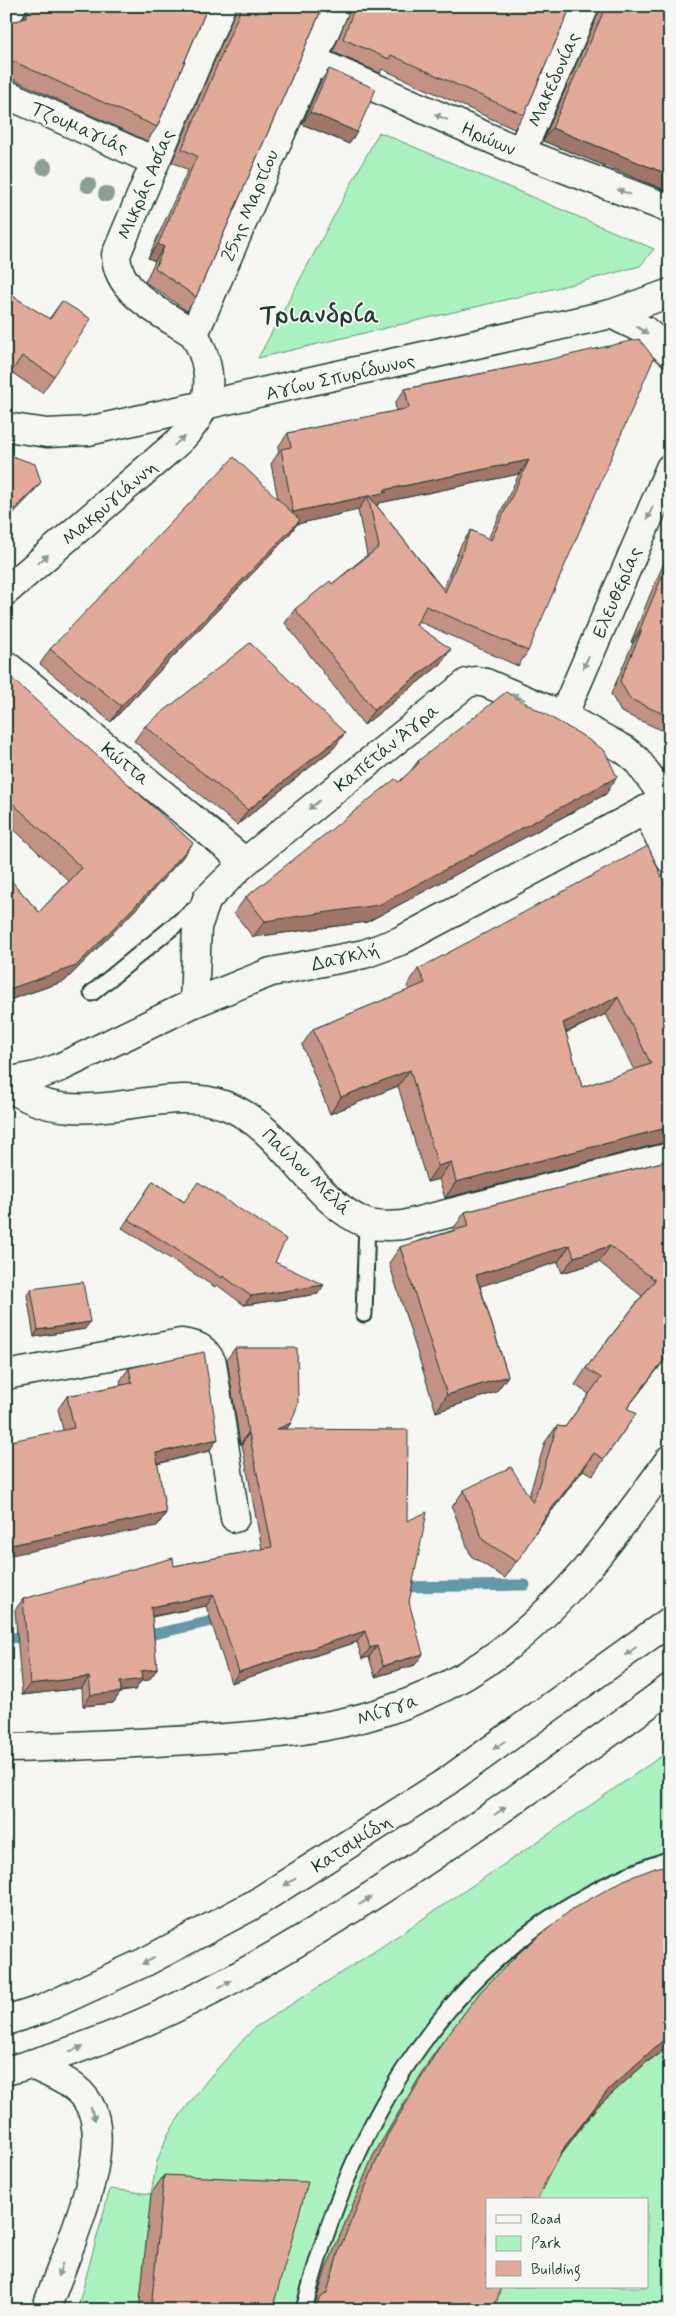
<svg xmlns="http://www.w3.org/2000/svg" width="676" height="2316" font-family="Mynerve,sans-serif">
<style>
.park{fill:#aaf2bf;stroke:#64987a;fill-rule:evenodd}
.lines{fill:none;stroke-linecap:round;stroke-linejoin:round}
.stream{stroke:#6398a7;stroke-width:11}
.lane-casing{stroke:#1f3d34;stroke-width:19}
.street-casing{stroke:#1f3d34;stroke-width:31}
.secondary-casing{stroke:#1f3d34;stroke-width:31}
.lane{stroke:#f6f6f2;stroke-width:15}
.street{stroke:#f6f6f2;stroke-width:28}
.secondary{stroke:#f6f6f2;stroke-width:28}
.tree{fill:#8b9f95}
.wall{fill:#c29284;stroke:#1f3d34;fill-rule:evenodd}
.shaded-wall{fill:#9e776b;stroke:#1f3d34}
.building{fill:#e1aa99;stroke:#1f3d34;fill-rule:evenodd}
.oneway{fill:#8a9a93}
.labels{text-anchor:middle;stroke-width:4;stroke-linejoin:round;paint-order:stroke}
.street-label{font-size:19px;fill:#1f3d34;stroke:#f6f6f2}
.district-label{font-size:24px;font-weight:bold;letter-spacing:1px;fill:#1f3d34;stroke:#f6f6f2}
</style>
<rect width="100%" height="100%" fill="#f6f6f2"/>
<filter id="ink" filterUnits="userSpaceOnUse"><feTurbulence type="fractalNoise" baseFrequency=".02" numOctaves="2"/><feDisplacementMap in="SourceGraphic" scale="10" xChannelSelector="R" yChannelSelector="G"/><feConvolveMatrix kernelMatrix="1 2 1 2 8 2 1 2 1" color-interpolation-filters="sRGB"/></filter>
<g filter="url(#ink)">
<g class="park">
<polygon points="379,132 654,249 640,266 573,284 258,358"/>
<path d="M670,1750V2310H77L110,2189L151,2194L157,2161L168,2134L181,2114L209,2078L254,2028L372,1953L552,1832ZM487,2200H647V2287H487Z"/>
</g>
<g class="lines">
<g class="stream">
<polyline points="398,1587 525,1585"/>
<polyline points="138,1635 150,1635 225,1618"/>
<polyline points="6,1638 32,1637"/>
</g>
<defs>
<g id="lane">
<polyline points="92,993 202,903"/>
<polyline points="364,1314 367,1223"/>
<path d="M304,2310C354,2109 464,1927 670,1859"/>
</g>
<g id="street">
<polyline points="6,19 12,6"/>
<polyline points="312,60 521,152 670,209"/>
<polyline points="6,94 154,161"/>
<polyline points="521,152 585,6"/>
<path d="M194,334C164,314 117,294 116,255L221,6"/>
<path d="M6,591L178,442C213,408 217,375 194,334L336,6"/>
<polyline points="6,665 245,862"/>
<polyline points="563,716 670,468"/>
<polyline points="646,810 670,859"/>
<polyline points="194,1003 197,927 207,899 245,862 467,683 476,681 486,683 563,716 625,750 636,759 666,799"/>
<polyline points="6,1082 36,1076 61,1067 194,1003 271,972 364,954 400,941 670,797"/>
<path d="M6,1084C75,1139 159,1080 227,1106C285,1129 312,1202 366,1223C377,1227 391,1226 403,1225L670,1157"/>
<path d="M6,1375L181,1343C197,1345 205,1348 212,1363L235,1518"/>
<path d="M6,1748C62,1747 117,1744 172,1741C291,1735 400,1727 499,1653C569,1601 619,1529 670,1459"/>
</g>
<g id="secondary">
<polyline points="611,314 644,330 670,352"/>
<polyline points="6,427 47,433 88,431 611,314 670,293"/>
<polyline points="6,2021 43,2009 145,1962 253,1905 446,1782 670,1621"/>
<path d="M30,2064C51,2074 77,2083 89,2104C117,2151 62,2260 46,2310"/>
<path d="M6,2071C154,2032 284,1954 410,1871C499,1812 585,1751 670,1688"/>
</g>
</defs>
<use href="#lane" class="lane-casing"/>
<use href="#street" class="street-casing"/>
<use href="#secondary" class="secondary-casing"/>
<use href="#lane" class="lane"/>
<use href="#street" class="street"/>
<use href="#secondary" class="secondary"/>
</g>
<g class="tree">
<circle cx="44" cy="167" r="8"/>
<circle cx="88" cy="185" r="8"/>
<circle cx="106" cy="194" r="8"/>
</g>
<g class="wall">
<polygon points="27,6 208,6 157,127 147,141 6,76 6,17 9,20 17,21 23,19 26,12"/>
<polygon points="236,6 323,6 196,297 187,311 145,282 155,261 148,258 188,170 172,162 235,12"/>
<polygon points="351,6 571,6 524,115 514,129 382,69 380,73 333,52"/>
<polygon points="600,6 670,6 670,192 543,141 599,12"/>
<polygon points="329,69 357,132 349,144 302,124 321,81"/>
<polygon points="6,292 49,319 62,301 54,376 42,393 11,372 6,380"/>
<path d="M539,362L528,651L518,666L418,621L416,625L441,664L364,725L285,623L295,609L332,584L367,555L358,510L297,524L289,535L111,722L40,664L50,649L278,499L271,464L279,452L278,447L288,433L396,411L395,403L405,389ZM519,474L488,539L471,530L461,545L443,589L377,506L379,503Z"/>
<polygon points="670,549 670,734 621,712 611,694 633,643 631,642 650,595"/>
<polygon points="6,673 182,858 139,906 65,981 6,1001 6,875 39,912 69,881 6,822"/>
<polygon points="145,726 334,748 237,825 134,741"/>
<polygon points="418,761 606,794 367,922 253,937 234,913 246,897 399,782 410,772"/>
<path d="M670,895V1142H666L445,1198L439,1179L427,1182L398,1086L330,1114L302,1045L313,1029L409,990L407,986L418,969ZM606,1014L634,1070L582,1087L566,1033Z"/>
<polygon points="670,1160 670,1353 627,1408 636,1414 593,1475 583,1470 538,1529 505,1578 471,1556 452,1507 464,1490 529,1496 545,1442 557,1426 565,1427 589,1394 575,1385 586,1368 642,1296 599,1262 562,1273 558,1262 480,1286 508,1376 496,1392 436,1412 389,1263 400,1247 454,1230 454,1228 465,1212"/>
<polygon points="153,1181 275,1262 318,1294 244,1305 217,1285 215,1287 122,1228"/>
<polygon points="31,1289 85,1329 34,1337 27,1295"/>
<polygon points="235,1348 291,1423 286,1429 407,1521 409,1602 415,1665 375,1677 369,1657 362,1659 357,1642 231,1683 206,1606 152,1617 157,1669 149,1680 141,1681 135,1690 121,1692 113,1703 83,1706 82,1688 22,1695 15,1610 23,1599 174,1566 262,1549 242,1444 240,1444 227,1359"/>
<polygon points="129,1368 209,1451 157,1464 166,1513 157,1526 63,1430 58,1409 67,1396 121,1385 120,1381"/>
<polygon points="443,2041 670,2046 647,2062 596,2108 562,2153 487,2200 494,2310 312,2310 315,2304 326,2269 373,2156 429,2061"/>
<polygon points="164,2175 272,2310 139,2310 151,2194"/>
</g>
<g class="shaded-wall">
<polygon points="310,112 357,132 349,144 302,124"/>
<polygon points="552,128 670,175 670,192 543,141"/>
<polygon points="158,244 164,247 155,261 148,258"/>
<polygon points="529,460 519,474 379,503 377,506 369,496 384,490"/>
<polygon points="41,482 31,495 6,521 6,517"/>
<polygon points="368,496 358,510 297,524 289,535 111,722 121,706 283,527 293,512"/>
<polygon points="640,629 642,630 633,643 631,642"/>
<polygon points="451,649 441,664 364,725 374,710"/>
<polygon points="345,733 334,748 237,825 248,810"/>
<polygon points="617,777 606,794 367,922 253,937 265,921"/>
<polygon points="193,843 182,858 139,906 65,981 6,1001 6,990"/>
<polygon points="618,997 606,1014 551,1039 563,1023"/>
<polygon points="410,1070 398,1086 330,1114 341,1097"/>
<polygon points="670,1127 670,1142 666,1142 445,1198 456,1182"/>
<polygon points="451,1162 439,1179 427,1182 438,1166"/>
<polygon points="570,1245 558,1262 465,1291 476,1275"/>
<polygon points="610,1246 599,1262 562,1273 574,1257"/>
<polygon points="324,1285 318,1294 244,1305 251,1296"/>
<polygon points="90,1322 85,1329 34,1337 38,1330"/>
<polygon points="670,1352 670,1353 615,1424 627,1408"/>
<polygon points="508,1376 496,1392 436,1412 447,1395"/>
<polygon points="291,1423 283,1434 277,1429"/>
<polygon points="248,1433 249,1433 242,1444 240,1444"/>
<polygon points="218,1439 209,1451 147,1466 156,1453"/>
<polygon points="594,1453 583,1470 532,1537 543,1520"/>
<polygon points="166,1513 157,1526 6,1556 6,1546"/>
<polygon points="214,1595 206,1606 143,1618 151,1607"/>
<polygon points="365,1631 357,1642 231,1683 239,1672"/>
<polygon points="377,1646 369,1657 362,1659 370,1648"/>
<polygon points="423,1654 415,1665 375,1677 383,1666"/>
<polygon points="157,1669 149,1680 141,1681 135,1690 114,1692 121,1692 113,1703 83,1706 91,1695 141,1671"/>
<polygon points="89,1677 82,1688 22,1695 30,1684"/>
<polygon points="11,1991 6,1998 6,1992"/>
<polygon points="670,2036 670,2046 647,2062 596,2108 552,2166 565,2146 609,2089 661,2042"/>
</g>
<g class="building">
<polygon points="31,6 208,6 157,127 6,58 6,17 9,20 17,21 25,18"/>
<polygon points="242,6 323,6 196,297 155,268 164,247 158,244 197,156 182,149"/>
<polygon points="355,6 571,6 524,115 391,55 389,59 343,39"/>
<polygon points="606,6 670,6 670,175 552,128"/>
<polygon points="329,69 376,89 357,132 310,112"/>
<polygon points="6,292 50,319 62,301 91,319 54,376 22,356 12,371 6,367"/>
<path d="M639,339L654,358L528,651L426,606L416,625L451,649L374,710L295,609L330,581L332,584L379,547L368,496L293,512L281,449L291,447L288,433L409,408L405,389L539,362ZM529,460L491,540L471,530L445,592L369,496L387,492L384,490Z"/>
<polygon points="6,454 35,464 41,482 6,517"/>
<polygon points="234,457 300,520 121,706 50,649"/>
<polygon points="670,557 670,717 630,699 620,681 642,630 640,629"/>
<polygon points="250,643 345,733 248,810 145,726"/>
<polygon points="6,673 193,843 150,891 76,966 6,990 6,875 39,912 82,868 6,797"/>
<polygon points="506,692 580,734 605,751 617,777 379,905 265,921 246,897 395,779 399,782 419,763 418,761"/>
<path d="M648,846L670,895V1127L456,1182L451,1162L438,1166L410,1070L341,1097L313,1029L425,983L418,969ZM618,997L651,1064L582,1087L563,1023Z"/>
<polygon points="670,1160 670,1352 627,1408 636,1414 604,1459 594,1453 543,1520 517,1562 483,1540 464,1490 511,1467 533,1503 557,1426 565,1427 601,1378 586,1368 655,1280 610,1246 574,1257 570,1245 476,1275 508,1376 447,1395 400,1247 469,1226 465,1212"/>
<polygon points="153,1181 184,1202 198,1182 286,1239 275,1262 324,1285 251,1296 223,1276 222,1278 128,1219"/>
<polygon points="83,1282 90,1322 38,1330 31,1289"/>
<polygon points="235,1348 297,1348 298,1404 291,1423 277,1429 408,1430 407,1521 427,1512 409,1602 423,1654 383,1666 377,1646 370,1648 365,1631 239,1672 214,1595 151,1607 157,1669 141,1671 142,1679 120,1682 121,1692 91,1695 89,1677 30,1684 23,1599 173,1558 174,1566 272,1547 249,1433 248,1433"/>
<polygon points="204,1352 218,1439 156,1453 166,1513 6,1546 6,1442 74,1428 67,1396 132,1383 129,1368"/>
<polygon points="670,1864 670,2036 661,2042 609,2089 565,2146 547,2179 537,2200 487,2200 487,2287 501,2287 494,2310 315,2310 319,2299 327,2293 339,2250 387,2136 443,2041 481,1991 521,1951 572,1909 624,1880 655,1868"/>
<polygon points="6,1961 9,1961 11,1991 6,1992"/>
<polygon points="164,2175 308,2182 272,2310 151,2310"/>
</g>
<defs><path id="oneway-solid" d="M-6-.8H1V-3.2L6.5 0L1 3.2V.8H-6Z" transform="scale(1.25)"/></defs>
<g class="oneway">
<use href="#oneway-solid" transform="translate(441 117) rotate(-156)"/>
<use href="#oneway-solid" transform="translate(624 192) rotate(-159)"/>
<use href="#oneway-solid" transform="translate(642 330) rotate(32)"/>
<use href="#oneway-solid" transform="translate(179 441) rotate(-43)"/>
<use href="#oneway-solid" transform="translate(650 513) rotate(113)"/>
<use href="#oneway-solid" transform="translate(43 559) rotate(-41)"/>
<use href="#oneway-solid" transform="translate(586 662) rotate(113)"/>
<use href="#oneway-solid" transform="translate(518 697) rotate(-157)"/>
<use href="#oneway-solid" transform="translate(314 805) rotate(141)"/>
<use href="#oneway-solid" transform="translate(631 1651) rotate(143)"/>
<use href="#oneway-solid" transform="translate(499 1745) rotate(145)"/>
<use href="#oneway-solid" transform="translate(500 1811) rotate(-35)"/>
<use href="#oneway-solid" transform="translate(290 1882) rotate(149)"/>
<use href="#oneway-solid" transform="translate(365 1901) rotate(-33)"/>
<use href="#oneway-solid" transform="translate(148 1961) rotate(154)"/>
<use href="#oneway-solid" transform="translate(225 1984) rotate(-29)"/>
<use href="#oneway-solid" transform="translate(76 2049) rotate(-19)"/>
<use href="#oneway-solid" transform="translate(93 2114) rotate(72)"/>
<use href="#oneway-solid" transform="translate(60 2270) rotate(110)"/>
</g>
</g>
<g class="labels">
<g class="street-label">
<text transform="translate(553 79) rotate(-66)" y="7">Μακεδονίας</text>
<text transform="translate(80 127) rotate(24)" y="7">Τζουμαγιάς</text>
<text transform="translate(489 138) rotate(24)" y="7">Ηρώων</text>
<text transform="translate(145 184) rotate(-67)" y="7">Μικράς Ασίας</text>
<text transform="translate(249 205) rotate(-67)" y="7">25ης Μαρτίου</text>
<text transform="translate(340 376) rotate(-13)" y="7">Αγίου Σπυρίδωνος</text>
<text transform="translate(109 502) rotate(-41)" y="7">Μακρυγιάννη</text>
<text transform="translate(616 592) rotate(-67)" y="7">Ελευθερίας</text>
<text transform="translate(386 747) rotate(-39)" y="7">Καπετάν Άγρα</text>
<text transform="translate(126 763) rotate(39)" y="7">Κώττα</text>
<text transform="translate(345 956) rotate(-13)" y="7">Δαγκλή</text>
<text transform="translate(307 1171) rotate(44)" y="7">Παύλου Μελά</text>
<text transform="translate(387 1709) rotate(-19)" y="7">Μίγγα</text>
<text transform="translate(351 1843) rotate(-33)" y="7">Κατσιμίδη</text>
</g>
<g class="district-label">
<text x="320" y="322">Τριανδρία</text>
</g>
</g>
<rect width="676" height="2316" fill="none" stroke="#f6f6f2" stroke-width="25"/>
<rect x="12" y="12" width="651" height="2291" fill="none" stroke="#1f3d34" stroke-width="2" filter="url(#ink)"/>
<rect x="486" y="2198" width="162" height="90" fill="#f6f6f2" stroke="#a0aca6"/>
<rect x="496" y="2215" width="25" height="8" fill="#f6f6f2" stroke="#a0aca6"/>
<text x="531" y="2224" font-size="15" fill="#1f3d34">Road</text>
<rect x="496" y="2236" width="25" height="15" fill="#aaf2bf" stroke="#a0aca6"/>
<text x="531" y="2248" font-size="15" fill="#1f3d34">Park</text>
<rect x="496" y="2261" width="25" height="15" fill="#e1aa99" stroke="#a0aca6"/>
<text x="531" y="2274" font-size="15" fill="#1f3d34">Building</text>
</svg>
